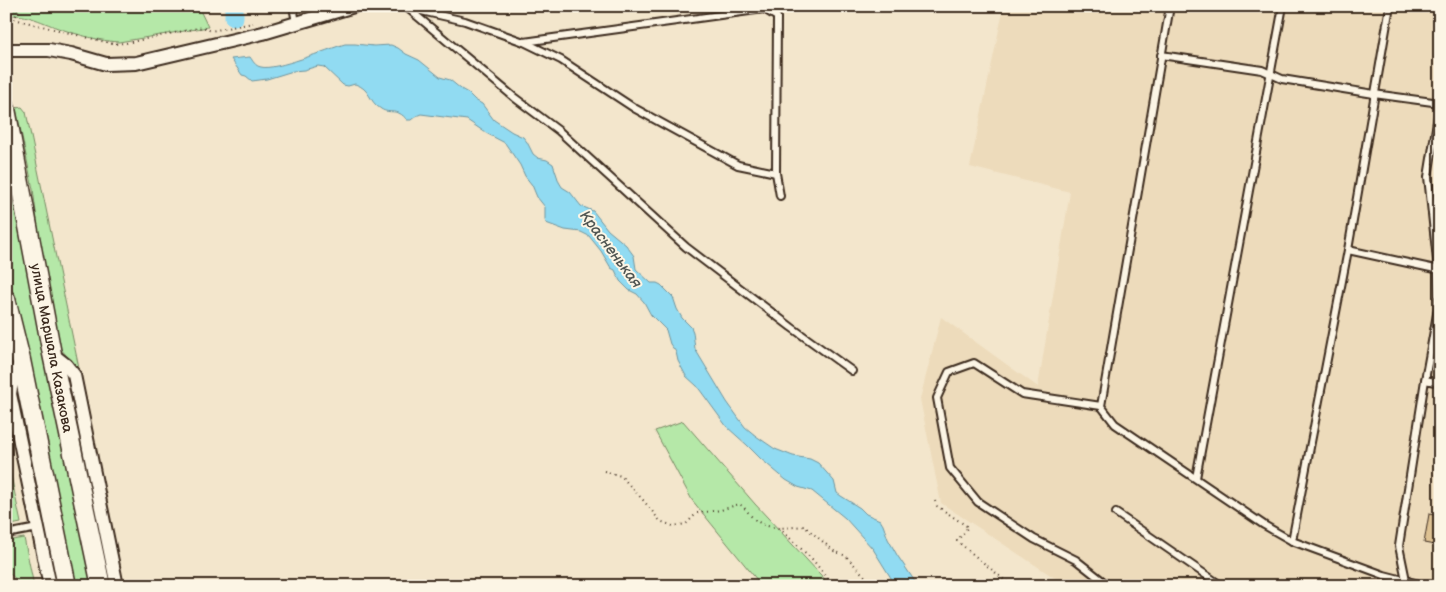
<svg xmlns="http://www.w3.org/2000/svg" width="1446" height="592" font-family="'Balsamiq Sans',sans-serif">
<style>
.built{fill:#eddbbb}
.green{fill:#b5e8a8;stroke:#788963}
.water{fill:#91dbf2;stroke:#6f949d}
.lines{fill:none;stroke-linecap:round;stroke-linejoin:round}
.river{stroke:#91dbf2;stroke-width:19}
.building{fill:#dec293;stroke:#3b2a1e}
.service-casing{stroke:#3b2a1e;stroke-width:10}
.minor-casing{stroke:#3b2a1e;stroke-width:16}
.secondary-casing{stroke:#3b2a1e;stroke-width:21}
.path{stroke:#3b2a1e;stroke-width:2;stroke-dasharray:1 4;stroke-linecap:butt}
.service{stroke:#fcf5e5;stroke-width:6}
.minor{stroke:#fcf5e5;stroke-width:12}
.secondary{stroke:#fcf5e5;stroke-width:18}
.labels{text-anchor:middle;stroke-width:4;stroke-linejoin:round;paint-order:stroke}
.street-label{font-size:14px;fill:#3b2a1e;stroke:#fcf5e5}
.water-label{font-size:15px;font-style:italic;fill:#505653;stroke:#fcf5e5}
</style>
<rect width="100%" height="100%" fill="#f3e6cc"/>
<filter id="ink" filterUnits="userSpaceOnUse"><feTurbulence type="fractalNoise" baseFrequency=".02" numOctaves="2"/><feDisplacementMap in="SourceGraphic" scale="10" xChannelSelector="R" yChannelSelector="G"/><feConvolveMatrix kernelMatrix="1 2 1 2 8 2 1 2 1" color-interpolation-filters="sRGB"/></filter>
<g filter="url(#ink)">
<polygon class="built" points="1004,6 1440,6 1440,586 1067,586 941,503 920,399 941,317 1038,387 1070,192 970,167"/>
<g class="green">
<path d="M6,6H198L208,27L119,42C100,41 79,35 61,29C45,24 25,12 8,16L6,15Z"/>
<polygon points="22,107 26,112 81,378 77,368 60,348 47,298 33,189 16,108"/>
<polygon points="6,165 73,497 92,586 74,586 6,265"/>
<polygon points="6,328 12,356 6,374"/>
<polygon points="64,372 69,384 111,586 106,586"/>
<polygon points="18,381 60,586 55,586 16,395"/>
<polygon points="683,421 755,504 831,586 762,586 692,500 655,431"/>
<polygon points="6,452 21,523 11,525 6,501"/>
<polygon points="24,538 34,586 23,586 6,570 6,541"/>
</g>
<path class="water" d="M345,44H355L374,46L391,45L398,48L406,54L419,60L440,77L450,80L461,89L468,93L475,100L482,104L494,120L512,132L523,137L527,142L533,154L538,158L547,160L553,164L559,182L562,187L570,192L581,206L593,211L608,230L626,245L634,256L636,269L651,283H657L661,285L673,297L677,309L682,318L691,327L693,332L695,349L727,402L745,427L756,436L775,449L793,456L810,459L818,463L834,481L837,493L841,496L860,508L866,514L880,520L883,525L888,539L897,555L918,586H896L873,549L845,518L812,491L798,487L786,480L761,459L747,445L727,427L697,386L686,376L678,361L676,352L670,344L666,330L651,315L644,302L637,294L629,290L620,281L615,270L611,268L601,251L589,236L581,232L565,230L546,223L545,220V207L537,197L532,185L525,176L520,165L505,143L486,133L467,120L421,114L416,116L411,120H407C397,107 390,115 381,109C368,101 371,89 355,84L348,86L343,85L324,67L318,66L304,70L293,71L267,79L252,81L246,76L242,75L231,59L250,57C253,61 255,66 261,67C275,71 328,49 345,44Z"/>
<g class="lines">
<polyline class="river" points="234,6 234,17"/>
</g>
<polygon class="building" points="1429,514 1440,516 1440,546 1424,543"/>
<g class="lines">
<defs>
<g id="service">
<polyline points="293,6 296,23"/>
<polyline points="405,6 515,98 559,131 686,247 791,327 852,371"/>
<polyline points="1170,6 1101,406 1115,424 1264,525 1292,541 1384,575 1427,586"/>
<polyline points="408,8 465,21 524,42 561,60 634,108 738,165 776,173"/>
<polyline points="524,42 764,9 777,17 776,173 780,196"/>
<polyline points="1161,55 1262,70 1282,79 1374,94 1440,103"/>
<polyline points="1348,250 1440,270"/>
<polyline points="1425,380 1440,383"/>
<polyline points="1101,406 1022,394 974,363 949,372 937,398 950,468 978,502 1034,539 1076,560 1109,586"/>
<polyline points="1196,478 1283,6"/>
<polyline points="1116,513 1222,586"/>
<polyline points="6,534 38,528"/>
<polyline points="1292,541 1348,250 1390,6"/>
<polyline points="1402,586 1406,580 1399,546 1425,380 1439,303 1438,269 1428,177 1440,103"/>
</g>
<g id="minor">
<polyline points="6,50 49,50 71,54 106,64 136,63 263,33 354,6"/>
<polyline points="52,354 66,365 74,375 117,586"/>
<polyline points="21,360 12,381 10,394 50,586"/>
</g>
<g id="secondary">
<polyline points="6,109 52,354 101,586"/>
<polyline points="6,299 21,360 67,586"/>
</g>
</defs>
<use href="#service" class="service-casing"/>
<use href="#minor" class="minor-casing"/>
<use href="#secondary" class="secondary-casing"/>
<g class="path">
<polyline points="21,6 14,19 113,44 126,43 203,27 211,31 253,23"/>
<path d="M604,471L621,476L643,500L660,521L673,526L686,524L697,513L721,510L739,504C745,507 748,513 753,518C768,531 785,528 804,526L834,551L846,556L874,586"/>
<polyline points="935,501 937,506 968,527 957,541 1008,583 1013,586"/>
<polyline points="779,528 812,559 834,586"/>
</g>
<use href="#service" class="service"/>
<use href="#minor" class="minor"/>
<use href="#secondary" class="secondary"/>
</g>
</g>
<g class="labels">
<g class="street-label">
<text transform="translate(52 348) rotate(79)" y="5">улица Маршала Казакова</text>
</g>
<g class="water-label">
<text transform="translate(611 249) rotate(53)" y="5">Красненькая</text>
</g>
</g>
<rect width="1446" height="592" fill="none" stroke="#fcf5e5" stroke-width="25"/>
<rect x="12" y="12" width="1421" height="567" fill="none" stroke="#3b2a1e" stroke-width="2" filter="url(#ink)"/>
</svg>
